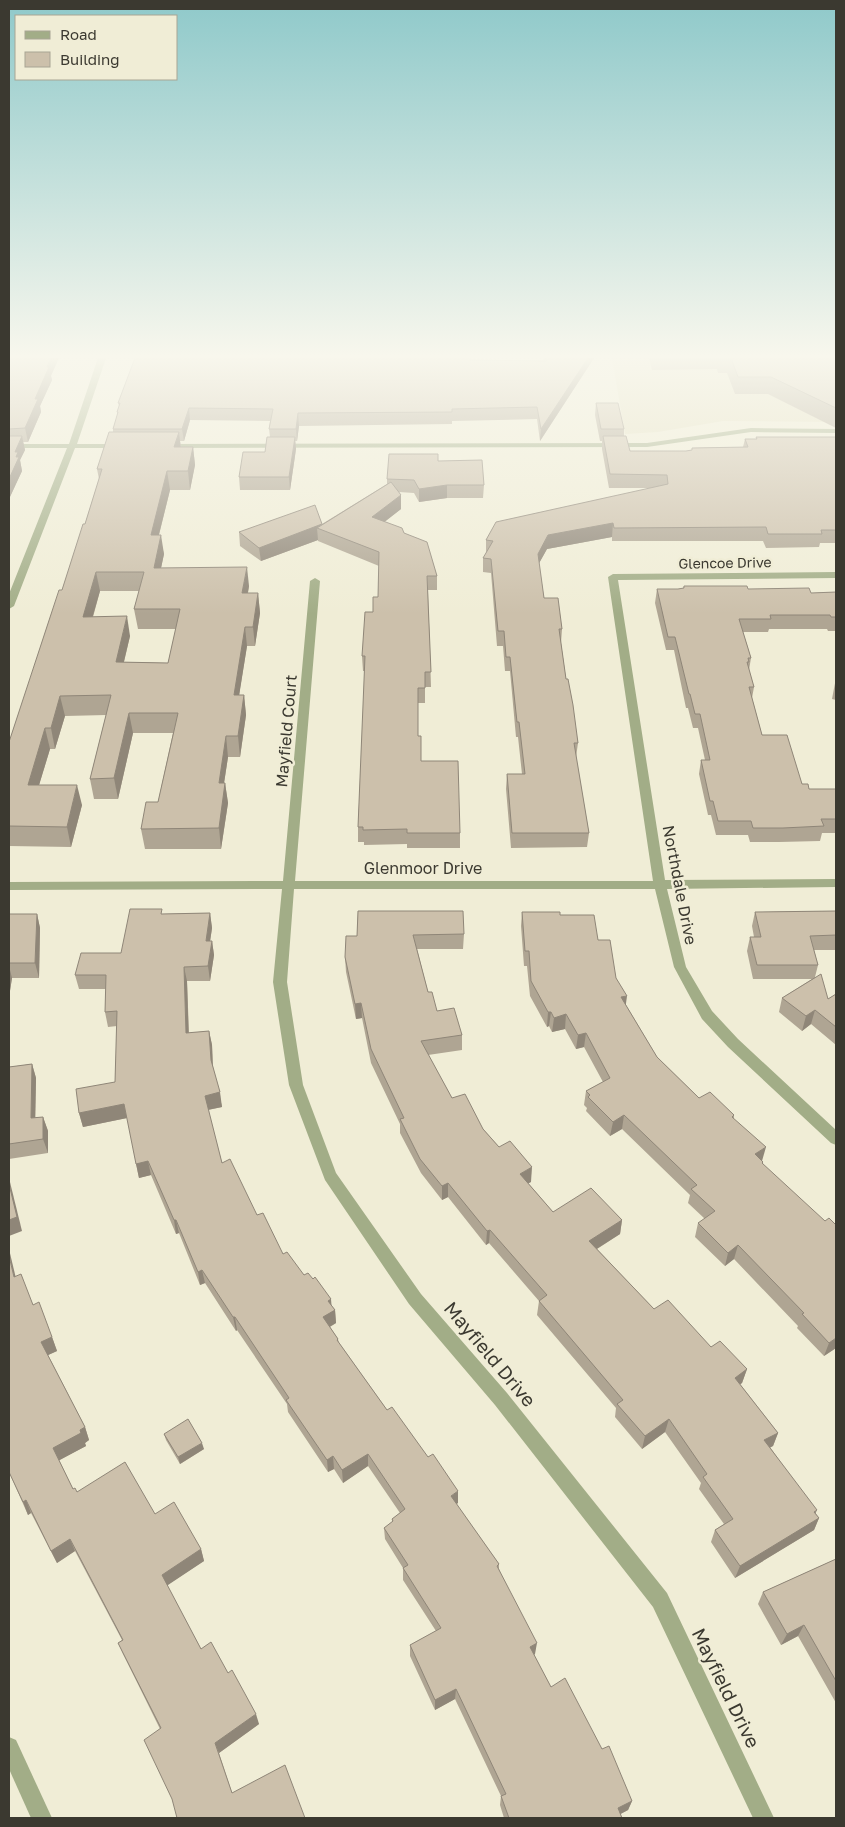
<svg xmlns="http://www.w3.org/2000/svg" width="845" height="1827" font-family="'Golos Text',sans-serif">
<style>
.built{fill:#e5e1c3}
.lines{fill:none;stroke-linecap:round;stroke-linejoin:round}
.street{fill:#a2ad87;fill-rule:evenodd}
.wall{fill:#afa593;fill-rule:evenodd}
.shaded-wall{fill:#8f8678}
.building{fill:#ccc0ab;stroke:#8f8678;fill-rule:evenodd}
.labels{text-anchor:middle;stroke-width:5;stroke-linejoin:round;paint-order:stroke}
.far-street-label{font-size:14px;fill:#3b3930;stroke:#f0edd6}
.street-label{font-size:16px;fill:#3b3930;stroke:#f0edd6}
.near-street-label{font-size:19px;fill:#3b3930;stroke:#f0edd6}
</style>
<rect width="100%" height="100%" fill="#f0edd6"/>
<polygon class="built" points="612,358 836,358 836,422 723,421 658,432 625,434"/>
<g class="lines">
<g class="street">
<polygon points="98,358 106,358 77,444 121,444 125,446 121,448 75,448 14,606 9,609 9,594 67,448 9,448 9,444 69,444"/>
<polygon points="751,428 836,429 836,433 751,432 647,447 164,448 160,446 164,444 647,443"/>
<polygon points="836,572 836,578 618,580 665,880 836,879 836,887 667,889 686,967 712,1011 738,1039 836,1130 836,1145 831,1143 728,1047 702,1019 674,967 655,889 294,889 287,982 303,1085 336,1173 421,1294 507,1393 667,1593 774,1818 753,1818 653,1607 495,1405 409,1304 325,1180 289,1085 273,982 282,889 9,890 9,882 283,881 310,581 315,578 320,581 295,881 653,881 608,577 613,574"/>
<polygon points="9,1737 16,1740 52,1818 31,1818 9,1769"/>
</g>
</g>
<g class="wall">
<polygon points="9,358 51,376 52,380 40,406 41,412 28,442 23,442 25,450 20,460 22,471 9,499"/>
<path d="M543,358H594L540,441L537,419L452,421V424L299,426L297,441H295L296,449L290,490H240L239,477L265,452L270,437L269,429L270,421L190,420L184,441H180L181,447H193L195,465L190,490H170L159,535L164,554L161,568L249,586L248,593H258L260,613L255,646H247L239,695H244L246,715L240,757H228L224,783H225L228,803L221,849H145L141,829L158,802L173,733H133L118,799H94L90,779L106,715L65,716L55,749H50L39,785L82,805L71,847L9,846V742L85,524L99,479L97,469L113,432V429L117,416V412L119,406L118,403L470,360L544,361ZM100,591H139L134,609L138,629H176L168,663L124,662L130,636L93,617Z"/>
<polygon points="649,358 836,358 836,428 768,394 735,394 727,373 718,373 717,369 652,370"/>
<polygon points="596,403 624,429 624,436 630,451 686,451 692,450 692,448 743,447 745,439 756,439 756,437 836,437 836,543 820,543 819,547 766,548 763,541 612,541 612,537 547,549 539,563 544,598 562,629 561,643 566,679 578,743 576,757 589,833 587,847 511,848 506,789 507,774 522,774 518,737 516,737 510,671 505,671 503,646 497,646 491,573 483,572 483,558 486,554 486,540 651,488 609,488 602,449 602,441 600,441 595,415"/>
<polygon points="438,461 484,485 483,498 447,498 419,502 414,493 399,492 401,495 401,509 384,522 404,533 437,576 437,590 428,590 431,687 425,687 425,703 418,703 418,736 421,761 460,833 460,848 407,848 407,844 364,845 364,842 358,842 358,827 365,671 363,671 362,656 373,612 378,597 379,566 318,541 318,540 261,561 240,546 239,532 322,524 387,484 387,479"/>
<polygon points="684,586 748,589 811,593 836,592 836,631 828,631 827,629 769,629 768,632 743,632 751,658 749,670 754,687 752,698 762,735 802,784 809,789 836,789 836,833 822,833 820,841 779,842 750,842 748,835 716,835 711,815 708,815 699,774 701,760 705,760 698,728 693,728 688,708 686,708 674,650 666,650 655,603 657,589 678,589 683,588"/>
<polygon points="836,678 836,700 832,699"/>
<polygon points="358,911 464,934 463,949 417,949 428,992 437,1011 462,1035 462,1050 428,1055 452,1098 483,1129 499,1147 531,1182 528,1183 553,1212 622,1220 620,1234 597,1249 654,1309 711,1347 747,1369 742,1383 740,1384 778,1433 773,1446 770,1447 819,1518 814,1530 735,1578 711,1542 715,1530 724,1524 699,1489 701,1483 665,1432 642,1449 615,1417 616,1408 537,1315 539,1301 489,1243 486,1245 448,1197 442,1200 421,1173 400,1133 400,1124 371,1063 362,1018 356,1019 346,972 345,957 357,936"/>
<polygon points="836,911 836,950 814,950 818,965 815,977 828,999 836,994 836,1045 811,1024 802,1031 779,1012 782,998 812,979 753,979 747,951 750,937 754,937 752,926 755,912"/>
<polygon points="522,912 560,915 598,940 616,978 626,1005 657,1057 699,1098 734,1115 734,1119 762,1161 836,1348 824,1356 797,1328 798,1326 734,1259 725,1266 695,1237 698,1223 705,1219 688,1203 690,1195 622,1129 610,1136 586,1111 587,1108 584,1105 586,1091 603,1082 584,1047 576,1049 565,1029 552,1032 549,1026 547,1027 530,996 527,966 524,966 521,926"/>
<polygon points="210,913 212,928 210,941 212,941 214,955 210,981 187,981 189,1033 209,1031 212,1045 213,1067 222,1107 208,1110 222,1163 283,1254 304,1275 313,1279 331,1299 331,1305 335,1310 336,1323 330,1327 338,1339 339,1343 387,1410 458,1503 456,1504 499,1564 499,1569 535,1654 534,1655 551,1687 602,1749 632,1801 628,1810 620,1814 622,1818 504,1818 500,1805 501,1796 455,1699 435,1710 410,1656 410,1645 436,1631 403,1580 403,1568 385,1539 384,1528 392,1522 392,1519 400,1513 368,1466 343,1483 334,1469 328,1472 288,1412 287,1404 237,1330 236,1331 205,1283 200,1285 179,1233 176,1234 151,1175 139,1178 127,1118 83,1127 79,1113 115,1082 117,1026 108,1027 105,1012 106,989 79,989 75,975 121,953 163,914"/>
<polygon points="9,914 37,914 40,928 39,978 12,978 9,997"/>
<polygon points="32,1064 36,1078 35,1118 43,1117 48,1131 48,1153 9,1159 9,1067"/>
<polygon points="15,1276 52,1337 57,1351 48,1355 85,1427 89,1440 85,1443 86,1446 59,1460 73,1489 77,1492 155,1514 201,1549 204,1561 167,1585 201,1649 228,1673 259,1724 219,1753 232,1793 305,1818 177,1818 160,1729 123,1654 118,1643 122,1640 75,1551 57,1563 31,1513 28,1515 9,1472"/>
<polygon points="164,1434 204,1449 180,1464 166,1440"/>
<polygon points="836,1559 836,1703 798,1636 781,1645 758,1604 763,1592"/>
</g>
<g class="shaded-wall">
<polygon points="51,358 59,358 51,376 52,380 40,406 41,412 28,442 25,428 35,399"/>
<polygon points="588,358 594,358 540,441 541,429"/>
<polygon points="189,408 190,420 184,441 182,429"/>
<polygon points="298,413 299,426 297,441 296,429"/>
<polygon points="179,432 181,450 174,447"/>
<polygon points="22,436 25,450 20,460 22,471 9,499 9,479 15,452"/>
<polygon points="295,437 296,449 290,490 289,477"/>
<polygon points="193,447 195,465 190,490 188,471"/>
<polygon points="167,471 170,490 154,554 151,535"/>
<polygon points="447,485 447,498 419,502 419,489"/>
<polygon points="401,495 401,509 373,531 372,517"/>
<polygon points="613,523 612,537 547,549 537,567 538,554 548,535"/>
<polygon points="322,524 317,528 318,540 261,561 259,548"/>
<polygon points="161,535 164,554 157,587 154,568"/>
<polygon points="247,567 249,586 244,613 242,593"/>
<polygon points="96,572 100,591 87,636 83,617"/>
<polygon points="258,593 260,613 255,646 253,627"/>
<polygon points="127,616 130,636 119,682 116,662"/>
<polygon points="245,627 247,646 236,715 234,695"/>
<polygon points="244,695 246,715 240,757 238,736"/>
<polygon points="60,696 65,716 55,749 51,728"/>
<polygon points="129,713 133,733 118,799 114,778"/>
<polygon points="45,728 50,749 33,805 28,785"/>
<polygon points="226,736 228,757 221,803 219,783"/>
<polygon points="225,783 228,803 221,849 219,828"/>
<polygon points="77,785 82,805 71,847 67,827"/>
<polygon points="210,913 212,928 208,955 206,941"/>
<polygon points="37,914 40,928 39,978 35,963"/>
<polygon points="212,941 214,955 210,981 208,966"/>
<polygon points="9,966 12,978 9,997"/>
<polygon points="184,967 187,981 189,1047 186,1033"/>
<polygon points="627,996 625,1011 621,997"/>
<polygon points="361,1003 362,1018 356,1019 355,1004"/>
<polygon points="815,1010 811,1024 802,1031 806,1016"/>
<polygon points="548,1012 551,1012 549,1026 547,1027"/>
<polygon points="566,1014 565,1029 552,1032 554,1018"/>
<polygon points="209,1031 212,1045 213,1074 211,1060"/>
<polygon points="586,1033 584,1047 576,1049 578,1035"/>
<polygon points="32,1064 36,1078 35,1133 31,1118"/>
<polygon points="220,1092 222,1107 207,1110 205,1096"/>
<polygon points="124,1104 127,1118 83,1127 79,1113"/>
<polygon points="624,1115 622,1129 610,1136 613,1122"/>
<polygon points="43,1117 48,1131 48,1153 43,1139"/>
<polygon points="766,1147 762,1161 755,1154"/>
<polygon points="148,1161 151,1175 139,1178 136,1164"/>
<polygon points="532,1167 531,1182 519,1188 520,1174"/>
<polygon points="9,1178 22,1231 9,1236"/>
<polygon points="448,1183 448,1197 442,1200 442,1186"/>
<polygon points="174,1220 176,1220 179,1233 176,1234"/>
<polygon points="622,1220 620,1234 587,1255 589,1241"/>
<polygon points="490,1230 489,1243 486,1245 487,1231"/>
<polygon points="738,1245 734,1259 725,1266 728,1253"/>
<polygon points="9,1249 19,1291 14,1277 9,1256"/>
<polygon points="202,1270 205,1283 200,1285 198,1272"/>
<polygon points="331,1299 332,1311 335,1310 336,1323 324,1330 323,1317 328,1301"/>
<polygon points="233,1317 235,1317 237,1330 236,1331"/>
<polygon points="52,1337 57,1351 46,1356 41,1342"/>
<polygon points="836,1338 836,1348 824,1356 829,1343"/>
<polygon points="747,1369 742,1383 731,1391 735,1378"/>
<polygon points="669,1419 665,1432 642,1449 645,1436"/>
<polygon points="85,1427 89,1440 85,1443 86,1446 58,1461 53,1448"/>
<polygon points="778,1433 773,1446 760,1453 764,1440"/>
<polygon points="202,1443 204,1449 180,1464 178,1457"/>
<polygon points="368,1454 368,1466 343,1483 342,1470"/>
<polygon points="333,1456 334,1469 328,1472 327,1460"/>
<polygon points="458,1491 458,1503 450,1508 451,1496"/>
<polygon points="26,1500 31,1513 28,1515 23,1502"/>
<polygon points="817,1510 811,1523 819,1518 814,1530 735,1578 740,1566"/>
<polygon points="70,1539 75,1551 57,1563 51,1551"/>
<polygon points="201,1549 204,1561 165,1587 162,1575"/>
<polygon points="804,1625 798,1636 781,1645 787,1634"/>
<polygon points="537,1643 535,1654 528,1658 530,1647"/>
<polygon points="456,1689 455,1699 435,1710 435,1700"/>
<polygon points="256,1714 259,1724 219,1753 215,1743"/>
<polygon points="632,1801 628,1810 615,1817 618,1808"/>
</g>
<g class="building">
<polygon points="9,358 51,358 47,367 49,367 35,399 38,399 25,428 9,429"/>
<polygon points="135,358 469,358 470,360 546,361 546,358 588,358 541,429 537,407 452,409 452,412 298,413 296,429 269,429 273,409 189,408 182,429 113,429 118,412 117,412 120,403 118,403"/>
<polygon points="731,358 836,358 836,408 771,377 738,377"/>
<polygon points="596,403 618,403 624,429 601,429"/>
<path d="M109,432H179L174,447H193L188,471H167L151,535H161L154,568L247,567L242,593H258L253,627H245L234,695H244L238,736H226L219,783H225L219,828L141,829L146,802H158L178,713H129L114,778L90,779L111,695L60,696L51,728H45L28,785H77L67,827L9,826V742L59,590H62L83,524H85L102,469H97ZM96,572H144L134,609H180L168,663L116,662L127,616L83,617Z"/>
<polygon points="9,436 22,436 15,452 18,452 16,457 19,457 9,479"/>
<polygon points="603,436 626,436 630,451 686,451 692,450 692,448 748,447 745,439 757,439 756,437 836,437 836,530 821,530 822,534 768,534 766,527 614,528 613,523 548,535 538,554 544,598 558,598 562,629 559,629 566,679 568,679 573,705 578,743 574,743 589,833 512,833 507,774 525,774 519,722 517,722 510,657 506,657 504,631 498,631 491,559 483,558 493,541 486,540 496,522 668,484 667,475 610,474"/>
<polygon points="267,437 295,437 289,477 239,477 243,452 265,452"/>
<polygon points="389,454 438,454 438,461 482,460 484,485 447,485 419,489 414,480 387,479"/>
<polygon points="391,482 401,495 372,517 402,528 404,533 427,542 437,576 427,576 431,672 425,672 425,688 418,688 418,736 421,736 421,761 458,761 460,833 407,833 407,829 363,830 363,827 358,827 365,656 362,656 365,612 373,612 373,597 378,597 379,552 317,528"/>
<polygon points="315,505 322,524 259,548 239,532"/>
<polygon points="684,586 747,586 748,589 809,588 811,593 836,592 836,617 831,617 830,615 770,615 771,619 739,619 751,658 748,658 749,662 747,662 754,687 749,687 762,735 787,735 802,784 808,784 809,789 836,789 836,819 821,819 824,826 783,828 753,828 751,821 718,821 713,801 710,801 701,760 710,760 700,714 695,714 690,694 689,694 675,637 668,637 657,589 678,589 684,588"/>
<polygon points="130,909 162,909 161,914 210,913 206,941 212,941 208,966 184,967 186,1033 209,1031 211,1060 220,1092 205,1096 222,1163 230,1159 257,1215 263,1213 283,1254 287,1252 304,1275 308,1273 313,1279 315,1277 331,1299 328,1301 335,1310 323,1317 338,1339 337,1340 387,1410 392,1407 428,1457 433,1454 458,1491 451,1496 499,1564 497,1566 537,1643 530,1647 551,1687 565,1678 602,1749 609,1746 632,1801 618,1808 622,1818 509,1818 501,1796 506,1794 456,1689 435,1700 410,1645 441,1628 403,1568 408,1565 384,1528 393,1521 392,1519 405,1509 368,1454 342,1470 333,1456 327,1460 286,1400 289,1398 235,1317 233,1317 202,1270 198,1272 176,1220 174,1220 148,1161 136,1164 124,1104 79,1113 76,1089 115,1082 117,1011 105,1012 106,975 75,975 81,953 121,953"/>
<polygon points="358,911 463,911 464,934 413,935 428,992 432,992 437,1011 454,1008 462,1035 421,1041 452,1098 465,1094 483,1129 499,1147 510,1141 532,1167 520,1174 553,1212 591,1188 622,1220 589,1241 654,1309 668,1300 711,1347 720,1341 747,1369 735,1378 778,1433 764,1440 817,1510 814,1512 819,1518 740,1566 715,1530 733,1519 703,1477 707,1474 669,1419 645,1436 617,1404 623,1400 539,1301 547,1295 490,1230 487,1231 448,1183 442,1186 420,1159 400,1119 404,1118 371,1049 361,1003 355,1004 345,957 346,936 357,936"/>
<polygon points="836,911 836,935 810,936 818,965 757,965 750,937 761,937 755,912"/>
<polygon points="522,912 560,912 560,915 594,915 598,940 610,940 616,978 627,996 621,997 657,1057 699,1098 710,1092 734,1115 732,1117 766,1147 755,1154 763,1162 762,1163 825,1221 829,1218 836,1225 836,1338 829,1343 802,1314 804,1313 738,1245 728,1253 698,1223 715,1211 691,1189 697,1185 624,1115 613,1122 588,1097 590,1095 586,1091 610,1078 586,1033 578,1035 566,1014 554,1018 551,1012 548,1012 531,981 529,951 525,951"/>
<polygon points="9,914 37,914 35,963 9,963"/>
<polygon points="821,974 828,999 836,994 836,1027 815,1010 806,1016 782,998"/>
<polygon points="32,1064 31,1118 43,1117 43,1139 9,1144 9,1067"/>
<polygon points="9,1184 17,1217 9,1220"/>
<polygon points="9,1256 14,1277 21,1274 33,1305 39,1302 52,1337 41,1342 85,1427 80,1430 81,1433 53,1448 73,1489 75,1488 77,1492 125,1462 155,1514 174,1502 201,1549 162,1575 201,1649 211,1642 228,1673 232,1670 256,1714 215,1743 232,1793 285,1765 305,1818 177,1818 172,1799 144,1740 161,1728 118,1643 123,1640 70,1539 51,1551 26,1500 23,1502 9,1472"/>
<polygon points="188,1419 202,1443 178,1457 164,1434"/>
<polygon points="836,1559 836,1681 804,1625 787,1634 763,1592"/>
</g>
<linearGradient id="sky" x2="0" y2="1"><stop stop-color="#8fc9ca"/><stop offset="0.58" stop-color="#f8f7ed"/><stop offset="1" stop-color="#f8f7ed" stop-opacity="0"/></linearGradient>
<rect width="845" height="614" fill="url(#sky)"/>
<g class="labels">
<g class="far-street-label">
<text transform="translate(725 563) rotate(-1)" y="5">Glencoe Drive</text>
</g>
<g class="street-label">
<text transform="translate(286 731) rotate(-85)" y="6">Mayfield Court</text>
<text x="423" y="874">Glenmoor Drive</text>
<text transform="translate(680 885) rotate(79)" y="6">Northdale Drive</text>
</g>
<g class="near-street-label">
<text transform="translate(490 1354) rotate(50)" y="7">Mayfield Drive</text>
<text transform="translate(726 1688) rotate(64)" y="7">Mayfield Drive</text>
</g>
</g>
<rect width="845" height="1827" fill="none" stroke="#3b3930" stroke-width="20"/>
<rect x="15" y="15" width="162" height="65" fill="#f0edd6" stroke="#a8a594"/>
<rect x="25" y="31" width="25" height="8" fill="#a2ad87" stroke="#a8a594"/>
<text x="60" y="40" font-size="15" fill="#3b3930">Road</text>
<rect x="25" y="52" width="25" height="15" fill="#ccc0ab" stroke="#a8a594"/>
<text x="60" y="65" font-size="15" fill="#3b3930">Building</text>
</svg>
